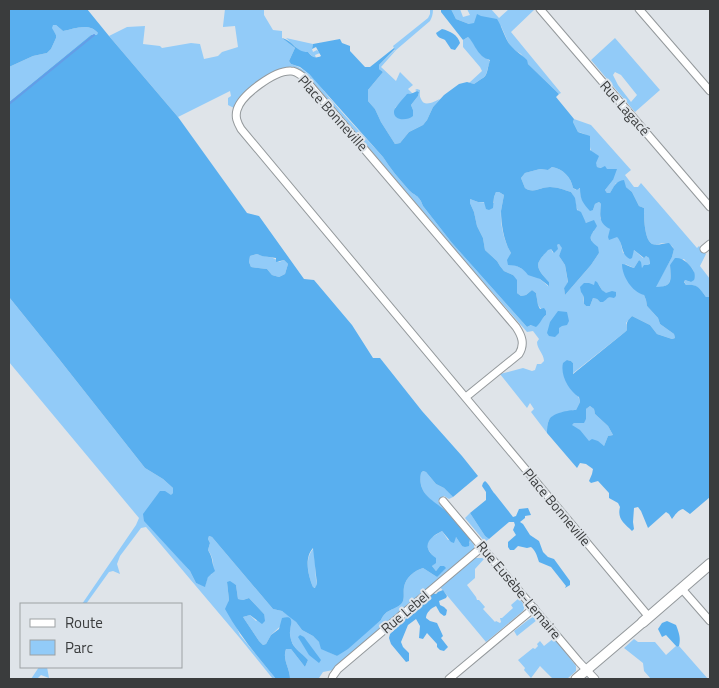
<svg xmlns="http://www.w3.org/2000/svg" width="719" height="688" font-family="'Titillium Web',sans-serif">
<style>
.green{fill:#92cbf8;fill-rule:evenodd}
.forest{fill:#59afef;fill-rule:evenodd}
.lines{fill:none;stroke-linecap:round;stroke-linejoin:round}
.stream{stroke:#649de7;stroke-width:2}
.minor-casing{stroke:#94999c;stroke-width:9}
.tertiary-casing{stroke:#94999c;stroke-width:11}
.secondary-casing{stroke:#94999c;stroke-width:12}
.minor{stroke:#fff;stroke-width:7}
.tertiary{stroke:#fff;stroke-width:9}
.secondary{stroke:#fff;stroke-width:10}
.labels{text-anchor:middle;stroke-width:4;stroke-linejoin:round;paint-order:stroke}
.street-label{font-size:14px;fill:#3a3c3d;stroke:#dfe4e9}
</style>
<rect width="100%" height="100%" fill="#dfe4e9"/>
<g class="green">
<path d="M225,9H264V15L273,30L282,31V38L295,48L289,61L291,64C310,70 321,88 333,102C349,121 367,139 383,157C390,168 399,179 408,189C414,196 419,194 423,206L452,243L527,327L540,321L546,315L538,305L536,293L532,290L526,295L521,296L517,293V285L513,275L504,271L500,266L497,261L485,250L483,238L477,226L474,212L470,203V199L478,202L494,203V197L496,192H499L504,195C503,200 502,205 501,211C500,224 504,242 511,253L510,257L515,265L540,279L548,286L549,282C544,276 534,268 540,260C542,256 545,254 548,249H551L553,253L557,245L559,244L563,248L559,256L565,265L568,283L564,288L565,295L591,265L599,253C595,246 586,238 594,231C588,225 582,219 578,211C575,205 576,200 571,192C565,190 557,187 550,187C540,187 534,194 525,188L521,178L525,173L540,169L548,170L552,167C563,169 571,177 573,188L576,190L581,188C579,201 584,201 593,210L595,204L599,202L601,204L600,218L620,240L623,253L632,254L634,250L643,258L646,256L649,258L650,265L642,268L639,260L634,268L625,264L644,295L646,300L647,306L658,318L660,324L674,334L675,338L672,339L657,334L650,325L632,316L626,323L627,330L625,332L572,374L573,363L571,361L567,360L580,402L576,410C569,411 552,414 549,420C547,424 547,429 547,433L531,412L534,409L530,403L527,408L500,374L523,368L532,371L535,370L537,364H541L544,361C544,354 537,349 537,342L539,339L533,331L527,332L479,277L305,73C298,68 293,65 285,68C263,77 245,87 234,108L228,105V98L231,96L230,91L178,117L109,36L127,27L145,26L143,44L160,46L162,48L191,43L200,44L204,59L218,56L222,52L238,47L235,26L223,27V26ZM595,282L599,285L602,290L609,297L600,302L597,299L593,298L590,306H586L584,304L583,294L595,285Z"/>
<path d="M430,9H433C433,14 432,17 430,21L396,50L381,67L396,81L400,72L413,85L408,89L412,93H410L395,108L413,110L411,105L418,96L419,92L415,90L417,89L420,90C420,93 419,96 421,99C424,108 435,101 440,99L433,107L427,120L423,125L409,132L400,143L395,144L381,122L375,109L368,101V90L383,72L379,69V65L395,50L393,46L428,18L430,14Z"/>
<polygon points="451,9 460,9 463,17 470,15 467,9 491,9 499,18 509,9 533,9 534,10 511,32 561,93 559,94 528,64 521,54 513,49 508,42 501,26 476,20 474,24 469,24 456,19"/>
<path d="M52,25H56L63,31C74,29 89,22 98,33V35H91L9,102V67L33,56L47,53L51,49L56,38V35L51,28Z"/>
<path d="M468,37L472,41L480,54L490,61C484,78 490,73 474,84L469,83L482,71L480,67L463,47V40Z"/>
<polygon points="286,38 313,44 312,49 313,52 317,50 320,53 315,55 316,58 312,56 308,52 301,52"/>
<path d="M615,38L660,90L635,112L591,60ZM615,72L621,75L637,95L631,102L618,85L613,75Z"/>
<path d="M574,119L591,125L631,170L625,175L634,187H638L641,183L697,248L699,246L706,254L700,266L710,279V297H706C700,289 697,284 686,285L684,281L685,280L691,282C698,270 691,268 684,259L670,265C671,279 673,288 655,287L672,257L674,249L672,246C670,245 667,243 664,243C660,243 657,246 652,244C644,239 644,216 644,208L639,206L632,192L626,187L616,183L610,193H607L605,190L613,180L606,169L597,167C595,162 592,156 591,151C588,140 592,135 578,132L573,122Z"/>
<path d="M257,254C264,257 274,256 279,262L284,260L288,264L285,274L279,277L272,275L267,269L251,267L249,262L250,256Z"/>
<path d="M9,297L59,359L145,468L163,479L173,488V493L171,496L170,548L190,571L196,583L205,586L208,576L212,574C214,565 214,559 208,550L210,543L208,539L209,536L212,537L273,609L282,611L291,617L296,622L302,630L313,636L329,652L337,656L381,620C386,608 395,611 402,603C405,598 403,593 404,587C406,577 414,571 423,568L437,577L440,566L436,571L432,566L434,564L432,555L428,549L427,544L429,539L442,531L448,540L456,537L462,546L470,543V539L474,545V551L356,649L333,670L323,672L319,678L290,679C290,668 282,660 286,649H291L305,667L308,660C301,653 290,646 290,634C289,628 293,625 289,618L271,635L266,644L263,645L259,641L243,617L250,615L256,621L264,614L249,598L243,600L238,599L236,585L227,582L229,600L227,606L240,635L276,679H273L239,637L146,527L141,528L120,556L117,564L120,574L113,571L109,572L86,604H82L136,525L139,518L9,362Z"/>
<polygon points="590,406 594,409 595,414 608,426 613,435 608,436 604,446 589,442 571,425 574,423 580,422 586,419 586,409"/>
<path d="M423,471L426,472L436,484L444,488L453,497L449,499L444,496L438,501L446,511C432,502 417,492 421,473Z"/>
<polygon points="470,513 485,536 489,539 485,542 465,518"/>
<path d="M314,548L316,580L317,584L316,588L313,587C308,575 304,558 314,548Z"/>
<path d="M474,558H482L484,559L475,569V578L467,585L476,597L477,600H479L485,607L483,609L495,622L496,621L500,623L501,622L500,618H502L513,608L511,605L519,598C522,602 526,606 523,611L486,642L440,587Z"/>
<polygon points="533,617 537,620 517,636 514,631 528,620"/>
<polygon points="554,638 576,666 576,671 567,679 553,679 540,666 531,678 524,670 525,668 518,660 533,648 535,649 538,646 537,644 540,641 544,646"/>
<polygon points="634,639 638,642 655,642 666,655 676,646 677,647 679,646 708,679 651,679 644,671 643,663 624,648"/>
<polygon points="39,667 47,667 49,678 41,675 37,679 31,679"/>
</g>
<g class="forest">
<path d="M9,9H87L109,36L178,117L247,213L259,216L304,279L314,280L352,325L373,358H380L422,411L462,456L478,476L453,497L444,488L436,484L426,472L423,471L421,473C417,494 433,500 446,511C454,520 462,530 470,539L469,546L465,547L462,546L456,537L454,543L451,542L442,531C428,538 421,547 436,558V563L432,566L436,571L440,566H444L446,568L437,577L423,568C414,571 406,577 404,587C403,593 405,598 402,603C395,611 386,608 381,620L348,649L337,656L321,649L319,642L313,636L302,630L296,622L282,611L273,609L212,537L209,536L208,539L210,543L208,550C214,560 211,562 215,571L208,577L205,587L196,583L190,571L144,521L143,514L160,491H165L171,495L173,493V488L163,479L145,468L59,359L9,297V102L91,35H97L98,33C89,22 74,29 63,31L56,25H53L52,28L56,35V38L51,49L47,53L33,56L9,67ZM257,254L262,256L276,258V262L284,260L288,264L285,274L279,277L272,275L267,269L251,267L249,262L250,256ZM313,548L317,584L315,588L313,587C308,575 304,558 313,548Z"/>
<path d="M441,9H451L456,19L469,24L474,23L477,14L481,16L497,19C502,27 504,35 508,42C513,50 521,54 527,60L528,64L559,94L556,97L574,119L573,122L578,132L590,136V150L599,156L596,163L597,167L601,168L605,166L607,169H617L613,180L605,190L607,193H610C614,186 616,181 624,180L626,187L632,192L639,206L644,208C644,216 644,239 652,244C658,246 664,243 669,243L674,249L672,257L656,287C673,287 671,280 670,265L675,258C683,257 691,265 694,272C695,274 695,278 694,280L691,282L685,280L684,282L686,285C698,284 699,288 706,297H710V497L690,514L683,509C678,510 675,515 672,519L669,514L666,512L648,528L641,511L638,507L634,508L633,522L634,529L632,531C624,523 617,519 620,507L618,503L609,498V493L598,481L591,483L589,481L592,474L593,469L586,464L580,463L577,468L547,433C547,429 547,424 549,420C552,413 569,410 576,410L580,402L579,397C569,391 560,375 563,363L567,360L571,361L573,363V374L625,332L627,330C626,323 627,321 632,316L650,325L657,334L672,339L675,338L674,334L660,324L658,318L647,306L646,300L644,295C632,292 622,276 622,264C626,264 630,267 634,268L639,260L641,262L642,268L644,265H648L650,264L649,258L646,256L644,258L634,250L632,258L630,259C620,254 624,244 617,237L609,240L608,237L610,229C598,223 600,215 601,204L599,202L595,204L593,210L590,211C583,203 580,200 580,188L577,190L573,188C571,177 563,169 552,167L548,170L540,169L525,173L521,178L525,188C534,194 540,187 550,187C557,187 565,190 571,192L575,198L577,210L581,212L586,223L594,220L597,226C591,236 586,238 598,247L599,253L591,265L565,295L564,288L568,282L565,265L559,256L562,248L559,244L557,245L558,249L554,253L551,249L548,250C545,254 542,256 540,260C534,268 544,276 549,282V286L540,279L528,275C523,268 517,265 508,265L507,260L511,253C504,242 501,224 501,211C502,205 503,200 504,195L499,192H496L494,197L493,208L489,210L486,209L484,202H478L470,199V203L474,212L477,226L483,238L485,250L497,261L500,266L504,271L513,275L517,280V293L521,296L526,295L532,290L536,293L538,305L540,309L544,308L546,311V315C542,318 540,324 536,327L531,325L527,327L452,243L423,206C419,194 414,196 408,189C399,179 390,168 383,157L309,74L300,67L291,64L289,61L295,48L282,38C294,41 295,52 308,52C312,57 315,59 321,56L316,47L312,49L313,44L340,39L342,43L350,46V51L365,67H370L394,48L395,49L379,65V69L383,72L368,90V101L375,109L381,122L395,144L400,143L409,132L423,125L427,120L433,107L444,95L459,84L467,82L474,84C489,74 485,78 490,60C487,59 484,58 482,56C476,51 474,43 468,37L463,40L441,12ZM590,406L594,409L595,414L608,426L613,435L608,436L604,446L598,441L592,439L589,441L580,430L572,425L574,423H584L586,419V409Z"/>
<path d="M442,29C450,31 458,35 460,43L458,46L455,50L451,49L445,40C441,38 438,38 436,33Z"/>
<path d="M417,91L419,92L418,96L411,105L413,110V116C407,121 393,121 394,111C395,107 404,98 407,94L413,93Z"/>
<path d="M595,281L597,282L602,290L606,293L612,291L616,292V296L614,298C607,296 608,299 603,302H600L597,299L593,298L590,306H586L584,304C584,299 584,295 581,292L580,287L584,283H589L594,285Z"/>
<polygon points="558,311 567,312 569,321 567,325 562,326 559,328 559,333 555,337 549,336 547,333 550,322"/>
<path d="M485,481C490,485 491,490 495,494C501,502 507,509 513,517L516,516L519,509L528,508L531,515L525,516V518L520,522L523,524L530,535L539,541L543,552L548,557L554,559L570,581V585L565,588L566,586L551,567L539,562C537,556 536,551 531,547L527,548L518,546L514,550H510L508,547V542L516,535L513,530L515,525L514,522H509L489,539L485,536L470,513L486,500V492L482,486L483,483Z"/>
<path d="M230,581L236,585L238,599L243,600L249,598L264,614L265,621L262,624L250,615L243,617L259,641L263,645L266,644L271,635L279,629L282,618C297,614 289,627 290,634C290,637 292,644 294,646C297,651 304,655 308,660L305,667L291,649H286C282,660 290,668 290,679H276C258,657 239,635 225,609L229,600L227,582Z"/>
<path d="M443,590L447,596L446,598L439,601L440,605L444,607L447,610L446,615L444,616L440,613L436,606C431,608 426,613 426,618L430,621L437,623L443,636L441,638L448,647L444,651L440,650L437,647V644L427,633L423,639L419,638L420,626L416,619L408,625L401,642L403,647L409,653V661L406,662L391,644L389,638L390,634L405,620L408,614L432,593L436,594L438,592Z"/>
<path d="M667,621L676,625C679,633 681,638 679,646L677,647L666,635L662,637L658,629L662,623Z"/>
<polygon points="300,635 304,637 321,660 319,663 309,655 298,637"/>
</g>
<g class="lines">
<polyline class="stream" points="9,104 94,35"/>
<defs>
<g id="minor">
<polyline points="540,9 710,207"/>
<polyline points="639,9 710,91"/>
<polyline points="704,249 710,244"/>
<path d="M466,397L519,354C525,344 522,336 516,327L302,76C298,73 295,71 291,71C275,70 241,95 237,110C235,117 237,122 241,129L649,617"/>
<polyline points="443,501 579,662 595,679"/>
<polyline points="682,589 710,621"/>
<polyline points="332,679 333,676 338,669 482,547"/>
<polyline points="449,679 534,608"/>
</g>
<polyline id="tertiary" points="576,679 643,622"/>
<polyline id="secondary" points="643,622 710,564"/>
</defs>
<use href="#minor" class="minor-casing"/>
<use href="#tertiary" class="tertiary-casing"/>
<use href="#secondary" class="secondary-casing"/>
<use href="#minor" class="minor"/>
<use href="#tertiary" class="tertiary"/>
<use href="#secondary" class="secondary"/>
</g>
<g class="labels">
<g class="street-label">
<text transform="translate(625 108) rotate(49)" y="5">Rue Lagacé</text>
<text transform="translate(333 113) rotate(48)" y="5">Place Bonneville</text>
<text transform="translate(557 507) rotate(50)" y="5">Place Bonneville</text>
<text transform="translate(519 590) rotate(50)" y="5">Rue Eusèbe-Lemaire</text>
<text transform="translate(405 612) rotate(-40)" y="5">Rue Lebel</text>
</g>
</g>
<rect width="719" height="688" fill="none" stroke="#3a3c3d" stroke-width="20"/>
<rect x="20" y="603" width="162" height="65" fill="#dfe4e9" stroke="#9da1a4"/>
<rect x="30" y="619" width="25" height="8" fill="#ffffff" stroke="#9da1a4"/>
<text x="65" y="628" font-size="15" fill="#3a3c3d">Route</text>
<rect x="30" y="640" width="25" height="15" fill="#92cbf8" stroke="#9da1a4"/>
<text x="65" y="653" font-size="15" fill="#3a3c3d">Parc</text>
</svg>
